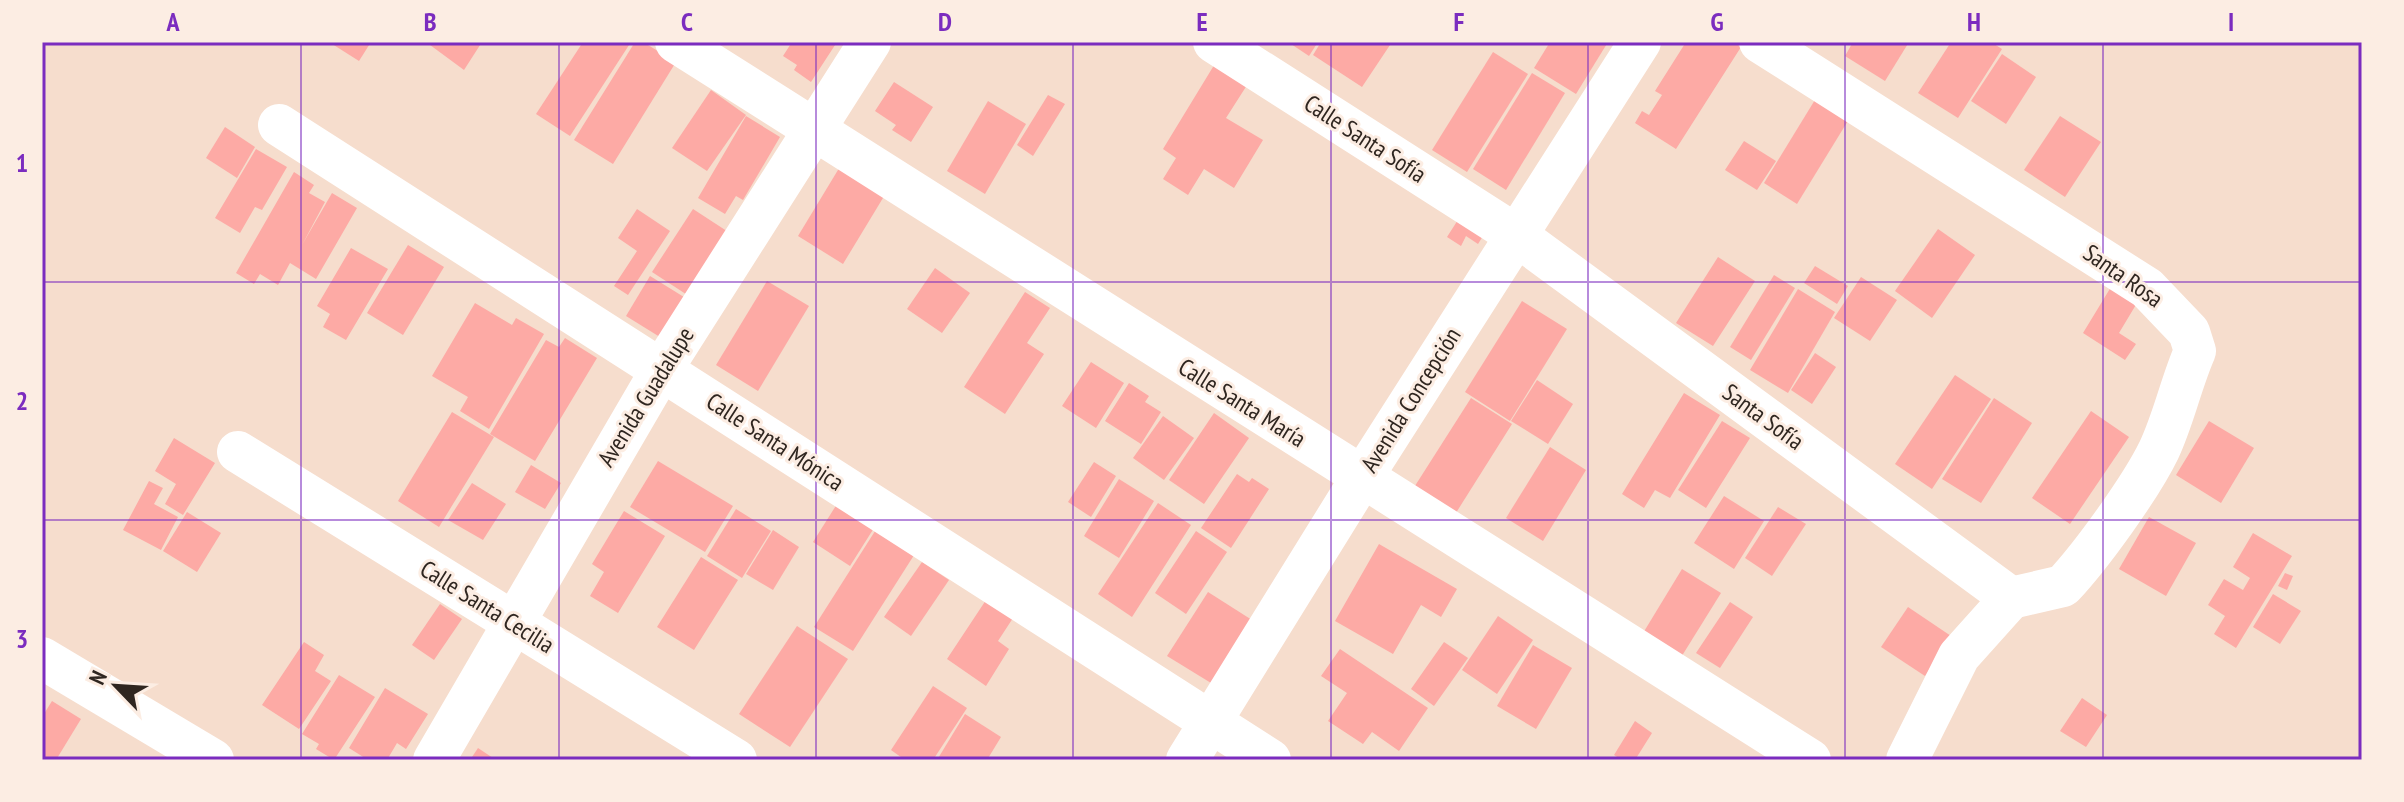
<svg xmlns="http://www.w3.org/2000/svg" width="2404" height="802" font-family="'PT Sans Narrow',sans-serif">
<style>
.building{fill:#fdaaa5}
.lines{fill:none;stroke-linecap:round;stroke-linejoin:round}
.minor{stroke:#fff;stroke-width:42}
.grid{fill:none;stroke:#7b2cbf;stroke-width:2;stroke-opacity:0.55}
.labels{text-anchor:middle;stroke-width:6;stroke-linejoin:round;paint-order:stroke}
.street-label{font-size:24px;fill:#2f2620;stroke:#fcede3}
.neatline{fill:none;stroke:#7b2cbf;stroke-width:3}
.grid-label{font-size:26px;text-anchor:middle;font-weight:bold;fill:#7b2cbf}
</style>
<rect width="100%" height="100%" fill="#f6ddcd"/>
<g class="building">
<polygon points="329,42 371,42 359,61"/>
<polygon points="426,42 482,42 464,70"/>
<polygon points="583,42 631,42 570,136 536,114"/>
<polygon points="635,42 643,42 676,62 613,164 574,140"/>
<polygon points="792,42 837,42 811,82 794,70 797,65 783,56"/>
<polygon points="1288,42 1318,42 1309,56"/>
<polygon points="1321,42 1392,42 1362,87 1313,55"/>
<polygon points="1550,42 1608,42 1576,94 1534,68"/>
<polygon points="1686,42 1733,42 1741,47 1676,149 1635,123 1642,111 1649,115 1662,95 1655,91"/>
<polygon points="1853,42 1909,42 1885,81 1845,56"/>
<polygon points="1951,42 1991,42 2002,49 1958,118 1918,93"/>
<polygon points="1493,52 1528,74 1467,172 1432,150"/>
<polygon points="2002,54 2036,77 2006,124 1971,101"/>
<polygon points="1216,62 1249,82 1226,118 1263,140 1234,188 1204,169 1188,195 1163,179 1176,158 1163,149"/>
<polygon points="1532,73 1565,93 1506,190 1473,169"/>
<polygon points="894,82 933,107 911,142 892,130 896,125 875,111"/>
<polygon points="711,90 746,115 707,171 672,148"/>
<polygon points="1821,90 1854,111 1797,204 1764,183"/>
<polygon points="1048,95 1065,104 1033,156 1017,145"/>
<polygon points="988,101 1026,124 985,194 947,171"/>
<polygon points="746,116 780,137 743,200 736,196 725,214 698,198"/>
<polygon points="2060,116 2101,142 2065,197 2024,170"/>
<polygon points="225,127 255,147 237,178 206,158"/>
<polygon points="1744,141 1776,161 1757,190 1725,170"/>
<polygon points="256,149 287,167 262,210 255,207 240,233 215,218"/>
<polygon points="841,165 886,193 843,264 798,236"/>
<polygon points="294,172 314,185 309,193 325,202 302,245 332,193 357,208 316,279 290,263 278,285 260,274 254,284 236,273"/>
<polygon points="637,209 670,231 628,295 614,286 637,251 618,238"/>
<polygon points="693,209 736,237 695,300 652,272"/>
<polygon points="1463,212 1488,228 1478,244 1466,236 1461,246 1447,237"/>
<polygon points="1938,229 1975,255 1932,318 1895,291"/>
<polygon points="408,245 444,267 403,335 367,313"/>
<polygon points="351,248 388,269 346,340 323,327 330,314 317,306"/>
<polygon points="1718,257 1755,281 1713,346 1676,323"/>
<polygon points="1815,266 1848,286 1837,304 1804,283"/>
<polygon points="935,268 970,293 942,333 907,309"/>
<polygon points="1774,275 1795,288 1751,360 1730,347"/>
<polygon points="650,276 692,302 668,342 626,316"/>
<polygon points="1861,277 1897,300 1870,341 1834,318"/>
<polygon points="767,281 809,306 758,391 716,365"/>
<polygon points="2111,287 2137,303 2119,333 2136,344 2125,360 2083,333"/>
<polygon points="1798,289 1835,312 1788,393 1750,370"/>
<polygon points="1025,292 1050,308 1027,343 1044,354 1005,414 964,387"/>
<polygon points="1522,301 1567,329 1510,421 1465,392"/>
<polygon points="475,303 512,325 516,318 544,334 489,429 460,411 468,397 432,376"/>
<polygon points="565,338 597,358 535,461 490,434 546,340 559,347"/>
<polygon points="1815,353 1836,367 1812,404 1791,390"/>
<polygon points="1091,362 1124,383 1096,428 1062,406"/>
<polygon points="1955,375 1991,399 1932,489 1895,464"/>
<polygon points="1537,380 1573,404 1548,444 1511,421"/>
<polygon points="1129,383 1149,396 1145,402 1161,412 1141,444 1105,421"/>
<polygon points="1684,393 1720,415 1670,498 1655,490 1644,508 1622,494"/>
<polygon points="1471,398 1512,424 1454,516 1413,489"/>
<polygon points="1994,398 2032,423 1981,503 1942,479"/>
<polygon points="2091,411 2129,437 2070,524 2032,498"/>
<polygon points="452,412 494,437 439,527 398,501"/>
<polygon points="1214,413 1249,438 1204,504 1169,480"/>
<polygon points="1163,416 1194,438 1164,480 1133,458"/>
<polygon points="1722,421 1750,438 1706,508 1678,490"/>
<polygon points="2209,421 2254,448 2221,503 2176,475"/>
<polygon points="174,438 215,463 183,515 165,504 176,484 155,471"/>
<polygon points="1550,447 1586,470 1543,541 1506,518"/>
<polygon points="658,461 733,506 705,552 630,507"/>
<polygon points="1094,462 1116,476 1091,517 1068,502"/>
<polygon points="531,465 561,483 545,509 515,492"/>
<polygon points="1237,474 1249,482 1252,478 1269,489 1231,548 1201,528"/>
<polygon points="1119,479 1154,501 1119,558 1084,536"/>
<polygon points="149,481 163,488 154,504 178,517 161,550 123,530"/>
<polygon points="472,483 506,504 483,540 448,520"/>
<polygon points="1724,496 1764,521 1734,569 1694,543"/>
<polygon points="1158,503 1191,525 1132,617 1098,594"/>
<polygon points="837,504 874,528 850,566 813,542"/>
<polygon points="1778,507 1806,524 1772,576 1745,558"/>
<polygon points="736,509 771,531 742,578 707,556"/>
<polygon points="624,511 665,536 618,613 590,596 604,572 592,564"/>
<polygon points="187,512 221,533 197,572 163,551"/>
<polygon points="2149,517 2196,543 2166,596 2119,569"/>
<polygon points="877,528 916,552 853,651 814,627"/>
<polygon points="773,530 799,547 773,590 746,574"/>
<polygon points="1196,531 1227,552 1186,614 1155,593"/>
<polygon points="2253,533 2292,556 2236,648 2214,634 2225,616 2208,605 2224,579 2243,590 2250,578 2233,567"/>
<polygon points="1379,544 1457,589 1441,617 1421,605 1393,654 1335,621"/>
<polygon points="701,557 738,580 694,650 657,627"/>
<polygon points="922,562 949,580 911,636 884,617"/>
<polygon points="1682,569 1721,593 1675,667 1637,643"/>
<polygon points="2285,573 2293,576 2287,590 2278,586"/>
<polygon points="1208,592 1252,620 1211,683 1167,656"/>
<polygon points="2273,594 2301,611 2280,644 2253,627"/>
<polygon points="986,600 1013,618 998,641 1009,649 986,686 947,659"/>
<polygon points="1730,602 1753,617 1720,668 1696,653"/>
<polygon points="440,604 462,619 434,660 412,645"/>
<polygon points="1908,607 1951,636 1925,676 1881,647"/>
<polygon points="1498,616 1533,640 1497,694 1462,670"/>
<polygon points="797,626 848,659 790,747 739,714"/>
<polygon points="304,642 324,655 315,671 331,681 299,729 262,705"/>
<polygon points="1444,642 1468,658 1434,706 1411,689"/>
<polygon points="1533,645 1572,668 1536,729 1497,706"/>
<polygon points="1340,649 1428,708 1399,751 1372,732 1363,744 1328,721 1347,693 1321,676"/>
<polygon points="339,675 375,697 334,760 316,749 319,744 302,734"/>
<polygon points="933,686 967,708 933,760 905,760 891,750"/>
<polygon points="385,688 428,714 406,749 397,743 387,760 368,760 349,748"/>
<polygon points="2082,698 2107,715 2086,747 2060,731"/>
<polygon points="52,701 81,719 56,760 42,760 42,717"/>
<polygon points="965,714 1001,737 987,760 937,760"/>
<polygon points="1635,721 1652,733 1635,760 1622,760 1614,755"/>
<polygon points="478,748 496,760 470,760"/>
</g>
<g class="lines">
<g class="minor">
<polyline points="676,42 1810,760"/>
<polyline points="1214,42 1516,235 2011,598"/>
<path d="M1760,42L2147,288L2189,332L2195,351C2181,383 2174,418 2159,450C2141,487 2092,555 2063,586L2011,598"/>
<polyline points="279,125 1270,760"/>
<polyline points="238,452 736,760"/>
<polyline points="42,658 213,760"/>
<polyline points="434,760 662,369 870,42"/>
<polyline points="1187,760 1361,479 1640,42"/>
<polyline points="1907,760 1959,656 2011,598"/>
</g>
</g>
<path class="grid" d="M301,42V760M559,42V760M816,42V760M1073,42V760M1331,42V760M1588,42V760M1845,42V760M2103,42V760M42,282H2362M42,520H2362"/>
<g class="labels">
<g class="street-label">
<text transform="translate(1365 139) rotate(33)" y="8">Calle Santa Sofía</text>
<text transform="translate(2123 276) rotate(35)" y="8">Santa Rosa</text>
<text transform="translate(646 397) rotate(-58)" y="8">Avenida Guadalupe</text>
<text transform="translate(1411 400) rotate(-58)" y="8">Avenida Concepción</text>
<text transform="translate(1242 403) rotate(32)" y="8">Calle Santa María</text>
<text transform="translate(1763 417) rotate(36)" y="8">Santa Sofía</text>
<text transform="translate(775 442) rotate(33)" y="8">Calle Santa Mónica</text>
<text transform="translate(487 607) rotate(32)" y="8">Calle Santa Cecilia</text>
</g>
</g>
<rect width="2404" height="802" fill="none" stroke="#fcede3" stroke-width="88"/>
<g transform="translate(116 686) rotate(295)" stroke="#fcede3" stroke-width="6" paint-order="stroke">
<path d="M0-6L14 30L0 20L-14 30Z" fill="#2f2620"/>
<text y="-12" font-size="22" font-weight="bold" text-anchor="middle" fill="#2f2620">N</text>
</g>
<rect x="44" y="44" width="2316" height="714" class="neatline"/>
<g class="grid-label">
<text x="173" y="31">A</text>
<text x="430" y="31">B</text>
<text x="687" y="31">C</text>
<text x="945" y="31">D</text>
<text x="1202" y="31">E</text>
<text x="1459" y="31">F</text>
<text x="1717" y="31">G</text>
<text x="1974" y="31">H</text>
<text x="2231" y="31">I</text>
<text x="22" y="172">1</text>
<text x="22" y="410">2</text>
<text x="22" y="648">3</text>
</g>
</svg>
